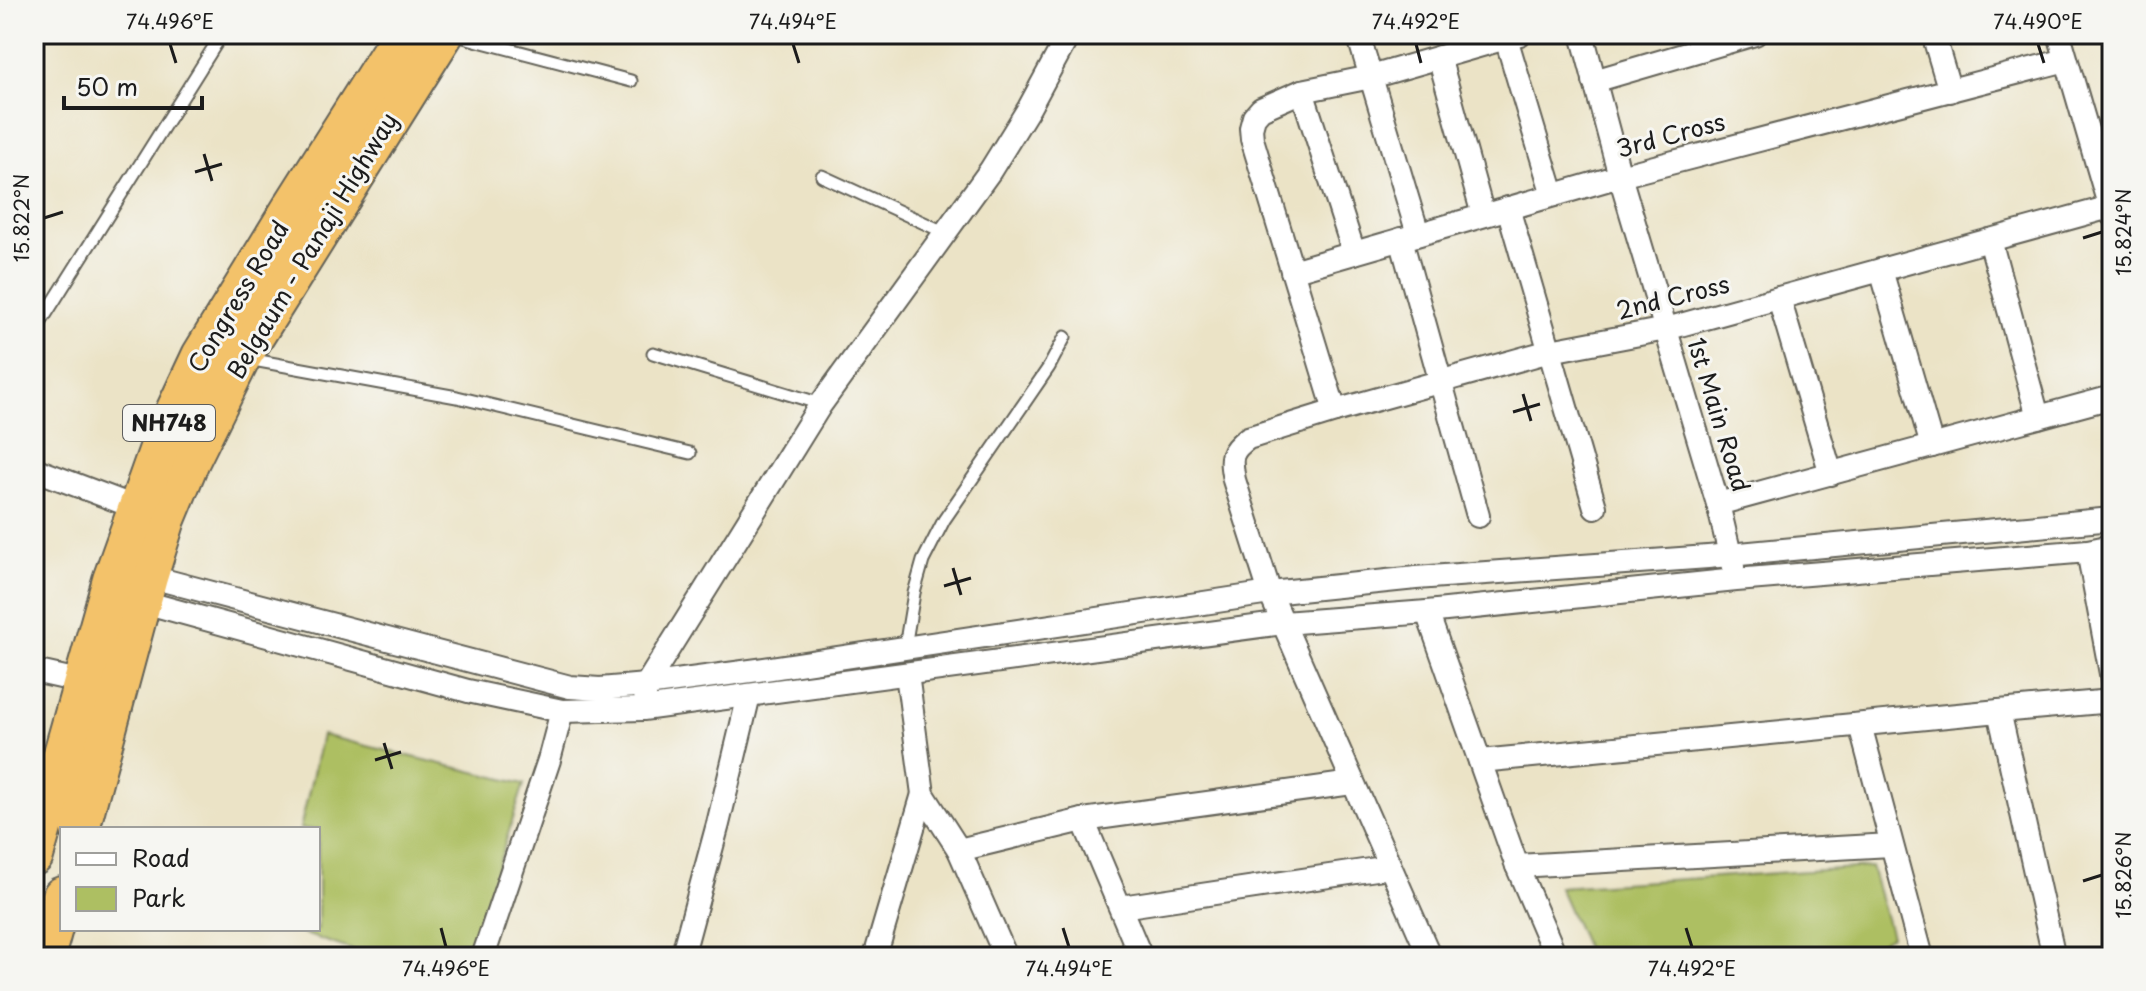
<svg xmlns="http://www.w3.org/2000/svg" width="2146" height="991" font-family="'Playpen Sans',sans-serif">
<style>
.green{fill:#adbf62;stroke:#646e3f;stroke-width:2}
.lines{fill:none;stroke-linecap:round;stroke-linejoin:round}
.lane-casing{stroke:#646258;stroke-width:15}
.street-casing{stroke:#646258;stroke-width:26}
.highway-casing{stroke:#646258;stroke-width:42}
.lane{stroke:#fff;stroke-width:11}
.street{stroke:#fff;stroke-width:22}
.highway{stroke:#f3c26a;stroke-width:38}
.ticks{fill:none;stroke:#1c1c1c;stroke-width:3}
.labels{text-anchor:middle;stroke-width:6;stroke-linejoin:round;paint-order:stroke}
.shield{fill:#f6f6f2;stroke:#5d5d5c;stroke-width:2}
.shield-label{font-size:22px;font-weight:bold;fill:#1c1c1c}
.street-label{font-size:24px;fill:#1c1c1c;stroke:#f6f6f2}
.neatline{fill:none;stroke:#1c1c1c;stroke-width:3}
.ticks-label{font-size:20px;text-anchor:middle;fill:#1c1c1c}
</style>
<rect width="100%" height="100%" fill="#f6f6f2"/>
<filter id="ink" filterUnits="userSpaceOnUse"><feTurbulence type="fractalNoise" baseFrequency=".0125" numOctaves="2"/><feDisplacementMap in="SourceGraphic" scale="16" xChannelSelector="R" yChannelSelector="G"/><feConvolveMatrix kernelMatrix="1 2 1 2 8 2 1 2 1" color-interpolation-filters="sRGB"/></filter>
<filter id="wash" filterUnits="userSpaceOnUse"><feTurbulence type="fractalNoise" baseFrequency=".006" numOctaves="4" result="noise"/><feDisplacementMap in="SourceGraphic" scale="32" xChannelSelector="R" yChannelSelector="G"/><feGaussianBlur stdDeviation="1.8" result="paint"/><feColorMatrix in="noise" values="0 0 0 0 0 0 0 0 0 0 0 0 0 0 0 0 0 1.4 0 .05"/><feComposite in="paint" operator="in"/></filter>
<g filter="url(#wash)">
<rect width="100%" height="100%" fill="#ebe3c6"/>
<g class="green">
<polygon points="322,735 524,784 469,957 373,957 290,929 318,929 318,829 300,829"/>
<polygon points="1871,867 1891,936 1855,957 1590,957 1559,887"/>
</g>
</g>
<g filter="url(#ink)">
<g class="lines">
<defs>
<g id="lane">
<polyline points="452,34 631,81"/>
<polyline points="822,176 946,233"/>
<polyline points="34,333 222,34"/>
<polyline points="653,353 821,404"/>
<polyline points="248,359 457,397 690,453"/>
<polyline points="905,647 914,593 923,561 944,520 1049,367 1065,337"/>
</g>
<g id="street">
<polyline points="1358,34 1418,234"/>
<polyline points="1582,34 1620,176 1718,504 1733,567"/>
<polyline points="1933,34 1950,91"/>
<polyline points="2059,34 2112,215"/>
<polyline points="1506,38 1553,195"/>
<polyline points="1439,57 1483,215"/>
<polyline points="1594,81 1755,34"/>
<polyline points="1302,91 1354,253"/>
<polyline points="1508,208 1595,507"/>
<polyline points="1401,239 1478,516"/>
<polyline points="1990,240 2038,417"/>
<polyline points="1881,270 1932,446"/>
<polyline points="1292,271 1620,176 2066,60"/>
<polyline points="1779,298 1831,474"/>
<polyline points="1335,411 1252,139 1251,128 1254,117 1261,109 1302,91 1371,77 1520,34"/>
<polyline points="34,469 137,508"/>
<polyline points="1718,504 2112,397"/>
<polyline points="2088,551 2112,679"/>
<polyline points="140,574 570,687 600,689 646,685 758,670 1270,593 1416,578 1708,557 2112,519"/>
<polyline points="133,599 468,691 562,711 643,709 1283,623 1427,612 1736,580 2088,551 2112,546"/>
<polyline points="1427,612 1517,866 1556,957"/>
<polyline points="34,671 83,682"/>
<polyline points="907,674 923,794 959,850 1006,957"/>
<polyline points="645,695 646,685 821,404 990,171 1029,108 1069,34"/>
<polyline points="1999,711 2054,957"/>
<polyline points="1860,725 1922,957"/>
<polyline points="1480,761 1999,711 2112,701"/>
<polyline points="1083,820 1141,957"/>
<polyline points="959,850 1083,820 1352,783"/>
<polyline points="1517,866 1891,845"/>
<polyline points="1121,907 1390,867"/>
<polyline points="483,957 549,760 562,711"/>
<polyline points="682,957 718,824 749,695"/>
<polyline points="875,957 923,794"/>
<path d="M1430,957L1270,593L1234,480C1230,458 1229,452 1248,438L1335,411L1550,351L1666,329L2110,207"/>
</g>
<g id="highway">
<polyline points="80,829 148,577 166,519 190,461 241,358 444,34"/>
<polyline points="34,856 112,580 163,437 201,356 294,204 402,34"/>
<polyline points="45,957 62,896"/>
</g>
</defs>
<use href="#lane" class="lane-casing"/>
<use href="#street" class="street-casing"/>
<use href="#highway" class="highway-casing"/>
<use href="#lane" class="lane"/>
<use href="#street" class="street"/>
<use href="#highway" class="highway"/>
</g>
</g>
<path class="ticks" d="M170,44L176,63M793,44L799,63M1416,44L1421,63M2038,44L2044,63M204,154L212,181M195,172L222,164M44,218L63,212M2083,238L2102,232M1523,394L1531,421M1513,412L1540,404M953,568L961,595M944,586L971,578M384,743L392,769M375,760L401,752M2083,881L2102,875M441,928L446,947M1063,928L1069,947M1686,928L1692,947"/>
<g class="labels">
<rect class="shield" x="123" y="405" width="92" height="36" rx="6"/>
<g class="shield-label">
<text x="169" y="431">NH748</text>
</g>
<g class="street-label">
<text transform="translate(1671 136) rotate(-15)" y="8">3rd Cross</text>
<text transform="translate(313 246) rotate(-59)" y="8">Belgaum - Panaji Highway</text>
<text transform="translate(239 297) rotate(-59)" y="8">Congress Road</text>
<text transform="translate(1673 298) rotate(-14)" y="8">2nd Cross</text>
<text transform="translate(1718 415) rotate(73)" y="8">1st Main Road</text>
</g>
</g>
<rect width="2146" height="991" fill="none" stroke="#f6f6f2" stroke-width="88"/>
<rect x="60" y="827" width="260" height="104" fill="#f6f6f2" stroke="#9f9f9c" stroke-width="2"/>
<rect x="76" y="853" width="40" height="12" fill="#ffffff" stroke="#9f9f9c" stroke-width="2"/>
<text x="132" y="867" font-size="24" fill="#1c1c1c">Road</text>
<rect x="76" y="887" width="40" height="24" fill="#adbf62" stroke="#9f9f9c" stroke-width="2"/>
<text x="132" y="907" font-size="24" fill="#1c1c1c">Park</text>
<path d="M64 96v12h138v-12" fill="none" stroke="#1c1c1c" stroke-width="4"/>
<text x="76" y="96" font-size="24" fill="#1c1c1c" stroke="#f6f6f2" stroke-width="6" paint-order="stroke">50 m</text>
<rect x="44" y="44" width="2058" height="903" class="neatline"/>
<g class="ticks-label">
<text x="170" y="29">74.496°E</text>
<text x="793" y="29">74.494°E</text>
<text x="1416" y="29">74.492°E</text>
<text x="2038" y="29">74.490°E</text>
<text transform="translate(22 218) rotate(-90)" y="7">15.822°N</text>
<text transform="translate(2124 232) rotate(-90)" y="7">15.824°N</text>
<text transform="translate(2124 875) rotate(-90)" y="7">15.826°N</text>
<text x="446" y="976">74.496°E</text>
<text x="1069" y="976">74.494°E</text>
<text x="1692" y="976">74.492°E</text>
</g>
</svg>
